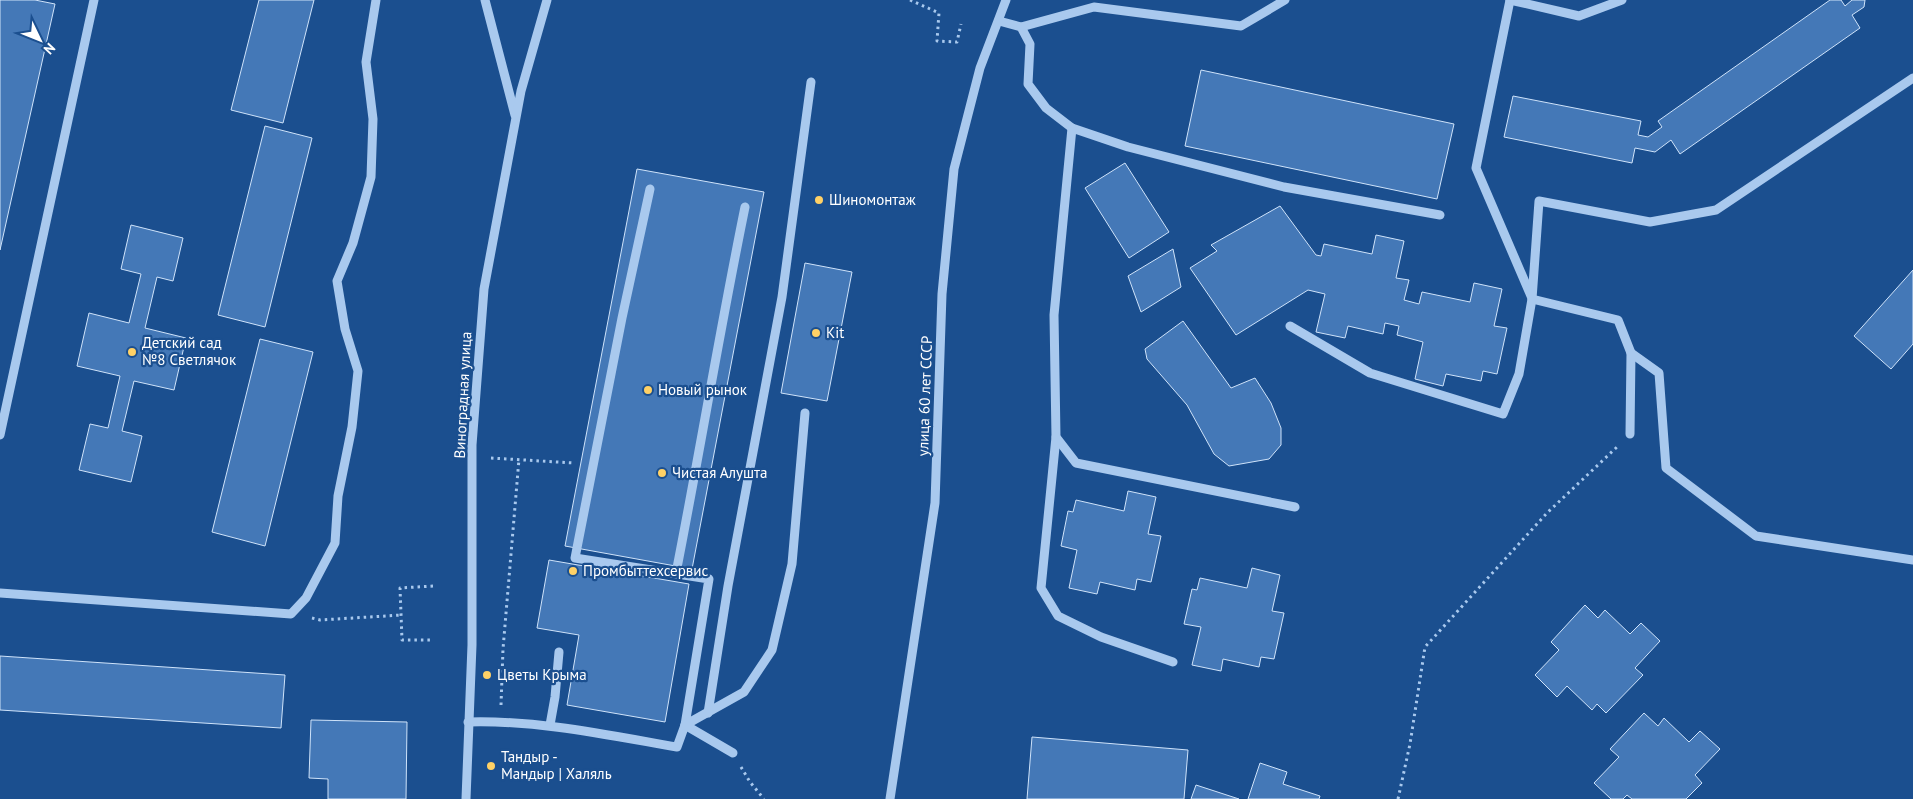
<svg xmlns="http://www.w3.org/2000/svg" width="1913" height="799" font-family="'PT Sans',sans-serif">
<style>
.building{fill:#4478b7;stroke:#cfe3fa}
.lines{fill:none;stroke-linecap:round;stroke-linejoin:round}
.path{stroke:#a9c9ee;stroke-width:3;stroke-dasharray:2.5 4;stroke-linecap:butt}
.minor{stroke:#a9c9ee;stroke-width:9}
.poi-dot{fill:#ffd166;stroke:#1b4f8f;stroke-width:2}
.labels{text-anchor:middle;stroke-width:4.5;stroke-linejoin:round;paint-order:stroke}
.poi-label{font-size:15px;fill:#fff;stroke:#1b4f8f;text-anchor:start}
.street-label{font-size:15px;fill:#fff;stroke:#1b4f8f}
</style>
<rect width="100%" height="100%" fill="#1b4f8f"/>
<g class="building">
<polygon points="0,0 35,0 55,4 0,250"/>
<polygon points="259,0 314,0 283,123 231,110"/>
<polygon points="1830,0 1841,0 1845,6 1852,0 1865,0 1864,7 1852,15 1860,28 1680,154 1671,140 1655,152 1635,148 1632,163 1504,137 1513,96 1641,121 1638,135 1648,137 1662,127 1658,121"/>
<polygon points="1201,70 1454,124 1437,199 1185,146"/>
<polygon points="265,126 312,138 265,327 218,315"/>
<polygon points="1125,163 1169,232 1129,258 1085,188"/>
<polygon points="637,169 764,192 692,569 565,546"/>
<polygon points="1280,206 1316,255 1321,256 1324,244 1372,254 1376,235 1404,241 1396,278 1409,280 1404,300 1419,304 1422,292 1470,302 1474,283 1502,289 1494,326 1507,328 1497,374 1483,371 1481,381 1446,374 1443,386 1415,379 1423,342 1397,335 1399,326 1385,323 1383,334 1348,326 1345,338 1316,332 1325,294 1308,290 1236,335 1190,268 1217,251 1211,245"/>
<polygon points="131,225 183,238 173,281 157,277 145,328 186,338 174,390 134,381 122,431 142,436 131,482 79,470 90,424 108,428 120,376 77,366 89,313 129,323 141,274 121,269"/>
<polygon points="1173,249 1181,287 1141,312 1128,276"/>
<polygon points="805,263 852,272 827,401 781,393"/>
<polygon points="1913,270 1913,344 1891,369 1854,336"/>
<polygon points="1183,321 1231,388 1255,378 1271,403 1281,428 1281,445 1269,459 1229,466 1214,454 1187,405 1147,359 1145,349"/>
<polygon points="260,339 313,352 265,546 212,532"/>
<polygon points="1128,491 1156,497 1148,534 1161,536 1151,582 1137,579 1135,590 1100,582 1097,594 1069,588 1077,550 1061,546 1068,511 1073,512 1076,500 1124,511"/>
<polygon points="549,560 689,584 665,722 567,705 579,635 537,628"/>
<polygon points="1252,568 1280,575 1272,611 1284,613 1274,659 1261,657 1259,667 1223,659 1221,671 1192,665 1201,627 1184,624 1192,589 1197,590 1200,578 1247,588"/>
<polygon points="1585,605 1598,618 1605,610 1630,634 1641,623 1660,641 1635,668 1643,675 1606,713 1597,704 1592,710 1567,686 1557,697 1535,675 1559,650 1551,642"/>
<polygon points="0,656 285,675 281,728 0,710"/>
<polygon points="1644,713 1658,726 1664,718 1689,742 1700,731 1720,749 1695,775 1702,783 1686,799 1632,799 1627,795 1623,799 1611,799 1594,783 1619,757 1610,749"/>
<polygon points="311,720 407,722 406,799 328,799 328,779 309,778"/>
<polygon points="1032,737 1188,750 1184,799 1027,799"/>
<polygon points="1260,763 1287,772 1283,784 1320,796 1319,799 1248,799"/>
<polygon points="1196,785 1239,799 1191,799"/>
</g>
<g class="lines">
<g class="path">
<polyline points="910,0 939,13 937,41 957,42 961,24"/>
<polyline points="491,458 574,463"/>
<polyline points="433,586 400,588 402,640 433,640"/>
<polyline points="312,618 320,620 402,615"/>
<polyline points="501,705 503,649 519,459"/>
<polyline points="741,767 750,782 764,799"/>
<polyline points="1398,799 1410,744 1425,647 1547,513 1617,447"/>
</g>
<g class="minor">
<polyline points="485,0 515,115"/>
<polyline points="1510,0 1476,168 1531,296"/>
<polyline points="1510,0 1579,16 1622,0"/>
<polyline points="999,21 1021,27 1030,44 1028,84 1046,108 1072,128 1128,147 1284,187 1440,215"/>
<polyline points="1021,27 1094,7 1241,26 1285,0"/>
<polyline points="1072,128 1054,315 1056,437 1076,463 1295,507"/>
<polyline points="1532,299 1618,320 1631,353 1630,434"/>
<polyline points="1290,326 1370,373 1503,414 1519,374 1532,299 1539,201 1650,222 1716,210 1913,78"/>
<polyline points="1631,353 1659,373 1666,468 1756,536 1913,560"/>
<polyline points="0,435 94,0"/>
<polyline points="1056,437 1041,588 1058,616 1101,637 1173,662"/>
<path d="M676,573C700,451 720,329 745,207"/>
<polyline points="0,593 291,614 306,598 335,543 338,496 352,427 358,371 345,329 337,281 353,243 371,177 373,119 366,62 376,0"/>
<polyline points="708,713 728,586 782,297 811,82"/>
<path d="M468,722C539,720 608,735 677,747L685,725L709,579L575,558L622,318L650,189"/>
<polyline points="550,725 555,697 559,652"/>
<polyline points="685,725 744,692 772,650 792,564 805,413"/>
<polyline points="685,725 733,753"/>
<polyline points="466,799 472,645 472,445 484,289 521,91 547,0"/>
<polyline points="890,799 935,503 942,294 954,169 980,68 1006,0"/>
</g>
</g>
<g class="poi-dot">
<circle cx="819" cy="200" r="5"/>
<circle cx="816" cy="333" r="5"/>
<circle cx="132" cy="352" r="5"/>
<circle cx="648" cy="390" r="5"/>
<circle cx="662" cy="473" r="5"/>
<circle cx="573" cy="571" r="5"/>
<circle cx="487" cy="675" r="5"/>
<circle cx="491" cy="766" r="5"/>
</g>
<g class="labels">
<g class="poi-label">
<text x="829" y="205">Шиномонтаж</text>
<text x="826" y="338">Kit</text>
<text x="142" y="348">Детский сад<tspan x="142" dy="17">№8 Светлячок</tspan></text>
<text x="658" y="395">Новый рынок</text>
<text x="672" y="478">Чистая Алушта</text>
<text x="583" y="576">Промбыттехсервис</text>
<text x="497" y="680">Цветы Крыма</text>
<text x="501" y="762">Тандыр -<tspan x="501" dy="17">Мандыр | Халяль</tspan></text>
</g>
<g class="street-label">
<text transform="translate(463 395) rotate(-87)" y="5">Виноградная улица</text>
<text transform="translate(925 396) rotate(-88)" y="5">улица 60 лет СССР</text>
</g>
</g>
<g transform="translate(40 40) rotate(133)" stroke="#1b4f8f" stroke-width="4" paint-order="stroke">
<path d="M0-4L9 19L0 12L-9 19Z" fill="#ffffff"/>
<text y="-8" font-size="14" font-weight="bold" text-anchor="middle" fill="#ffffff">N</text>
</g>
</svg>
